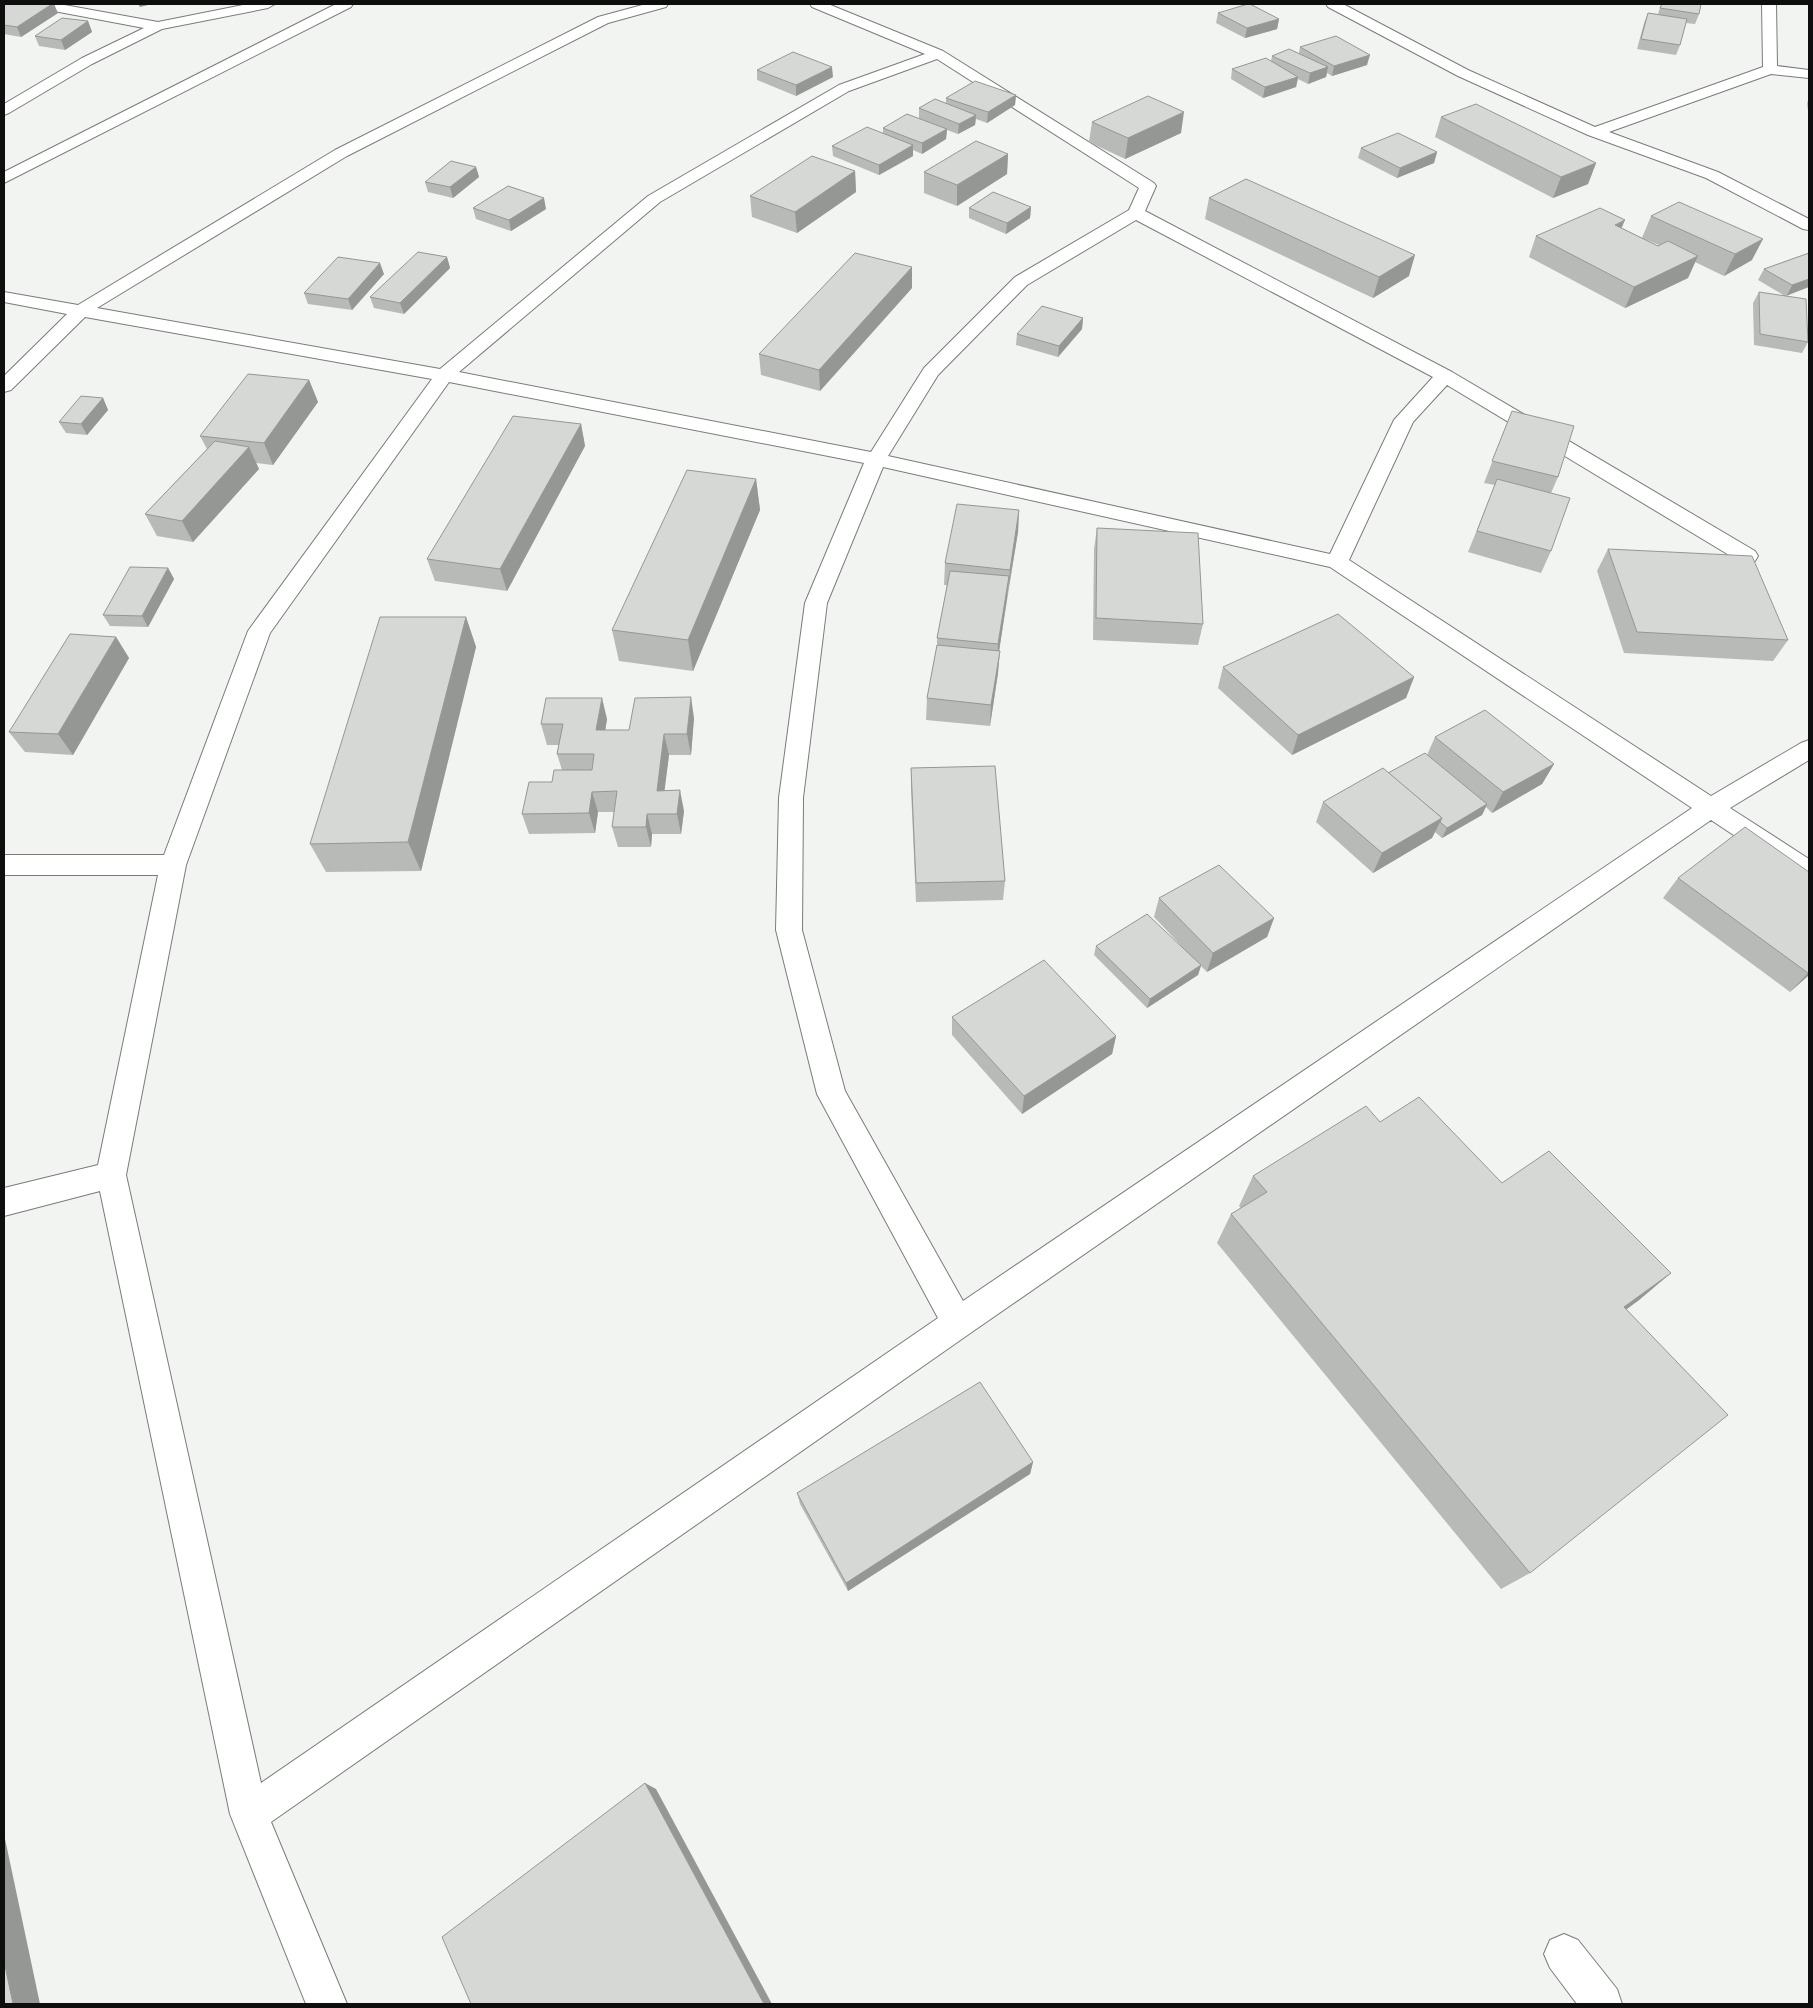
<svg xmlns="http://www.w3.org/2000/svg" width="1813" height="2008" font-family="'Alegreya Sans',sans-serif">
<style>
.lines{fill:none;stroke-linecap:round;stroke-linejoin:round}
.minor-casing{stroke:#797c79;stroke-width:2}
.minor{fill:#fff;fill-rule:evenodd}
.wall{fill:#b7bab7}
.shaded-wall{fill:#959795}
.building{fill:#d5d8d5;stroke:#959795}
</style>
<rect width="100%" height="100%" fill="#f1f4f1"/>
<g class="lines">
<defs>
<g id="minor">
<polygon points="31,4 59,4 158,22 248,4 275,4 268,8 162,29 92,64 9,113 4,115 4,104 82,58 144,28 38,8"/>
<polygon points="336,4 353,4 351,7 4,183 4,172"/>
<path d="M646,4H668L666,7L608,23L347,156L97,308L440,369L648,196L839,85L925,54L812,7L810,4H828L943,51L1154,183L1156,186L1145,211L1452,372L1755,551L1758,556L1755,561L1747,563L1739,561L1447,385L1413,422L1349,560L1711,796L1801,743L1809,740V760L1730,808L1809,859V882L1800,879L1711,820L969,1334L271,1822L347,2004H306L230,1814L100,1191L4,1216V1188L98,1165L158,875H4V855H164L248,631L432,379L85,317L11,390L4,392V376L67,314L4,302V292L78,305L335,150L598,17ZM937,59L1139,188L1129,210L1015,277L924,368L871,452L459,372L660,202L849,91ZM1136,220L1433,377L1394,420L1330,554L888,456L938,375L1027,285ZM449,382L864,463L805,603L779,798L776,930L817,1094L938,1318L261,1783L126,1175L186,865L270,633ZM883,467L1330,567L1692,808L963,1301L845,1091L802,930L803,798L827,603Z"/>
<polygon points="1326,4 1343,4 1468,70 1595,127 1763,67 1762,4 1776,4 1777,66 1809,70 1809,78 1771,74 1609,132 1718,172 1809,219 1809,230 1803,229 1706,178 1588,135 1458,76 1328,7"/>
<polygon points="1564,1934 1578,1940 1617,1989 1622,2004 1577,2004 1550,1968 1544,1954 1550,1940"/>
</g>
</defs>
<use href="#minor" class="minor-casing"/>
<use href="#minor" class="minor"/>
</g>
<g class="wall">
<polygon points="4,4 58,13 21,37 4,34"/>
<polygon points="1661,4 1701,4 1699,14 1695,24 1686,23 1680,45 1676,55 1637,49 1644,23 1648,13 1658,14"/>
<polygon points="1218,13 1279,19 1277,29 1245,38 1216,23"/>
<polygon points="88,21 92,32 65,50 39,46 35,36"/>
<polygon points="1300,47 1367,65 1332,76 1327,73 1326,77 1308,84 1298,79 1296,87 1263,98 1231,79 1232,69 1271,61 1272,56 1299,53"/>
<polygon points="757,70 833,77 796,96 757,80"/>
<polygon points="1016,95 1015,105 987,123 976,119 975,125 958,134 947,130 946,139 922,154 913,150 913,156 879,175 833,156 832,146 883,133 883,128 919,119 919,108 946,103 946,98"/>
<polygon points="1809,98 1809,118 1807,103"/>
<polygon points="1441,117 1596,163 1588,184 1553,198 1435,137"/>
<polygon points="1092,122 1181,133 1125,159 1089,142"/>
<polygon points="1361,148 1437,152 1434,163 1397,178 1358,158"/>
<polygon points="1008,154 1007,174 957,206 924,193 924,172"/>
<polygon points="476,167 479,177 453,198 428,192 425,182"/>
<polygon points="855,171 856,192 797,233 752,217 750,196"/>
<polygon points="1209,198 1409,276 1373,298 1205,219"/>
<polygon points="1031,207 1030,218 1006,234 969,218 969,208"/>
<polygon points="473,208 546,209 511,231 476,219"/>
<polygon points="1651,216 1752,260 1724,276 1695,262 1688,278 1625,308 1529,257 1536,236 1622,228 1658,246 1659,245 1642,238"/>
<polygon points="1809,253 1786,296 1808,342 1802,353 1754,345 1753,303 1759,292 1785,296 1758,280 1764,269"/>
<polygon points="447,257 450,268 404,314 374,308 370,297"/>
<polygon points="384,274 352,310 308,304 304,293"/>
<polygon points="912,288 820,391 761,375 759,354"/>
<polygon points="1083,318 1082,329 1058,357 1016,345 1017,334"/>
<polygon points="309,380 318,402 273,465 256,463 259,469 193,542 157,536 145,514 207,449 200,436"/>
<polygon points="103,398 108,410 87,435 66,433 59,422"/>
<polygon points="1512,411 1558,477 1551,493 1551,551 1541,573 1468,552 1495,485 1484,483"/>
<polygon points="581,424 585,446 507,591 435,581 427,559"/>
<polygon points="756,479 760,510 693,671 619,661 612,630"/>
<polygon points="1019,510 1018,532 999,651 998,673 990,726 926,720 927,698 937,645 937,638 947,585 944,585 945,563"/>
<polygon points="1097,528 1203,624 1198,645 1093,640 1094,549"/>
<polygon points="1608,549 1788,640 1773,661 1624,653 1597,571"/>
<polygon points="168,568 174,579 148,627 110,626 103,615"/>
<polygon points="466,617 476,647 421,871 326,872 310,844"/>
<polygon points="116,637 129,658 73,755 25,752 9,732"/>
<polygon points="1223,667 1414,677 1406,698 1292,755 1218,688"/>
<polygon points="694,718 691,755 669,755 664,790 684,811 681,834 652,834 651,847 618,847 612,827 614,812 598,812 595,833 529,834 522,814 552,782 562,770 557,754 559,745 547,745 541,724 607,719 605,730 629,730"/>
<polygon points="1435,737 1554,764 1542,784 1492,813 1486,807 1482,815 1442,838 1435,832 1432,838 1373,873 1316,822 1323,802 1427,755"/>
<polygon points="911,768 1005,881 1003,900 916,902 911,789"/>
<polygon points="1809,872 1809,975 1790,992 1663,898 1678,878"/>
<polygon points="1159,898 1274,918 1267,937 1207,972 1201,966 1198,975 1147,1008 1094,955 1096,946 1190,955 1154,917"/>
<polygon points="952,1017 1116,1036 1112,1054 1022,1114 952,1035"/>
<polygon points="1380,1122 1502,1183 1671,1273 1639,1300 1626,1310 1530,1573 1501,1589 1217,1243 1231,1214 1241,1208 1239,1206 1253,1176"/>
<polygon points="1033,1462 1030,1474 848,1591 800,1504 797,1493"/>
</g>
<g class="shaded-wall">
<polygon points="52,4 54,4 58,13 21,37 17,27"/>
<polygon points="138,4 152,4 140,7"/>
<polygon points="1279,19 1277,29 1245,38 1247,28"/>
<polygon points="88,21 92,32 65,50 61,40"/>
<polygon points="1370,55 1367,65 1332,76 1334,66"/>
<polygon points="832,67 833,77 796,96 796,85"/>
<polygon points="1328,67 1326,77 1308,84 1310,73"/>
<polygon points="1298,77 1296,87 1263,98 1265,87"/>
<polygon points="1016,95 1015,105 987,123 988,112"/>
<polygon points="1184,112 1181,133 1125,159 1128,138"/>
<polygon points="976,115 975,125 958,134 959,124"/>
<polygon points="947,129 946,139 922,154 922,143"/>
<polygon points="913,145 913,156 879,175 879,165"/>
<polygon points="1437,152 1434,163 1397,178 1400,168"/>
<polygon points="1008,154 1007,174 957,206 957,185"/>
<polygon points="1596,163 1588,184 1553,198 1561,177"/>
<polygon points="476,167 479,177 453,198 450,187"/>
<polygon points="855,171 856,192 797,233 795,212"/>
<polygon points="544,198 546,209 511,231 509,220"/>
<polygon points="1031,207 1030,218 1006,234 1007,223"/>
<polygon points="1625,220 1616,241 1615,225"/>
<polygon points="1763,239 1752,260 1724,276 1735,254"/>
<polygon points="1415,255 1409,276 1373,298 1379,277"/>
<polygon points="1698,256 1688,278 1625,308 1634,287"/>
<polygon points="447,257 450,268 404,314 400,303"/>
<polygon points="380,263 384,274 352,310 348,299"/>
<polygon points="912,267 912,288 820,391 819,370"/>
<polygon points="1809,279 1809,287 1786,296 1792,285"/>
<polygon points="1083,318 1082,329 1058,357 1059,346"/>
<polygon points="309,380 318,402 273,465 264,443"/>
<polygon points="103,398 108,410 87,435 81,424"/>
<polygon points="581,424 585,446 507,591 500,569"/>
<polygon points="249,447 259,469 193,542 182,521"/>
<polygon points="756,479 760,510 693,671 688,640"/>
<polygon points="1019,510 1018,532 1008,591 1010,570"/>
<polygon points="168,568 174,579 148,627 142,616"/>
<polygon points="1009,576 1007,598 997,665 998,644"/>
<polygon points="466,617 476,647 421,871 408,842"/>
<polygon points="116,637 129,658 73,755 58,734"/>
<polygon points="1000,651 998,673 990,726 991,705"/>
<polygon points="1414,677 1406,698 1292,755 1298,735"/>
<polygon points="691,697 694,718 691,755 687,734"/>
<polygon points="602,698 607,719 602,751 596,730"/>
<polygon points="664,734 669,755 662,811 657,791"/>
<polygon points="1554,764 1542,784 1492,813 1503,792"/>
<polygon points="680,790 684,811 681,834 677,814"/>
<polygon points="592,792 598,812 595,833 589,813"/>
<polygon points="1487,804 1482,815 1442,838 1447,828"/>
<polygon points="647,814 652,834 651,847 646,827"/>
<polygon points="1442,818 1432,838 1373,873 1382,853"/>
<polygon points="1274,918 1267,937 1207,972 1213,953"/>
<polygon points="1201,965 1198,975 1147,1008 1150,999"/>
<polygon points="1809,972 1809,975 1790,992"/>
<polygon points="1116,1036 1112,1054 1022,1114 1024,1096"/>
<polygon points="1671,1273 1639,1300 1593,1333 1624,1307"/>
<polygon points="1033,1462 1030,1474 848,1591 846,1583"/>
<polygon points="645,1783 656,1789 772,2004 764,2004"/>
<polygon points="4,1834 40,2004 13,2004 4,1961"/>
</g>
<g class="building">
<polygon points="4,4 52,4 17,27 4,25"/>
<polygon points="1248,4 1250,4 1279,19 1247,28 1218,13"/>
<polygon points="1662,4 1701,4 1699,14 1660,8"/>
<polygon points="1648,13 1687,19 1680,45 1641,39"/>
<polygon points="62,18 88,21 61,40 35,36"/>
<polygon points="1336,36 1370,55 1334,66 1300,47"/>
<polygon points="1289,49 1328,67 1310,73 1272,56"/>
<polygon points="793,52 832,67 796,85 757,70"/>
<polygon points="1266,58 1298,77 1265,87 1232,69"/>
<polygon points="975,81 1016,95 988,112 946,98"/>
<polygon points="1148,96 1184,112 1128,138 1092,122"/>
<polygon points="935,99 976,115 959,124 919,108"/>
<polygon points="1476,104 1596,163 1561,177 1441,117"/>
<polygon points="907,114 947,129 922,143 883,128"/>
<polygon points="867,127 913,145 879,165 832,146"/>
<polygon points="1398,133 1437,152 1400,168 1361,148"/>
<polygon points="976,141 1008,154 957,185 924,172"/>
<polygon points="812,156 855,171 795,212 750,196"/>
<polygon points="451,161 476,167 450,187 425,182"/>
<polygon points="1246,179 1415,255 1379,277 1209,198"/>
<polygon points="508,186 544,198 509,220 473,208"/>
<polygon points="993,192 1031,207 1007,223 969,208"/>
<polygon points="1679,202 1763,239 1735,254 1651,216"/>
<polygon points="1600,208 1625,220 1615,225 1658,246 1668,241 1698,256 1634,287 1536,236"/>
<polygon points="418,252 447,257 400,303 370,297"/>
<polygon points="855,253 912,267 819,370 759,354"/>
<polygon points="1809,253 1809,279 1792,285 1764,269"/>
<polygon points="338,257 380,263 348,299 304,293"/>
<polygon points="1759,292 1806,299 1808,342 1760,334"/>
<polygon points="1042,306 1083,318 1059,346 1017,334"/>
<polygon points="248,374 309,380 264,443 200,436"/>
<polygon points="81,396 103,398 81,424 59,422"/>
<polygon points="1512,411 1574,426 1558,477 1492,461"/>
<polygon points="513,416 581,424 500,569 427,559"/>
<polygon points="215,441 249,447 182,521 145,514"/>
<polygon points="687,470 756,479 688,640 612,630"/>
<polygon points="1497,479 1570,498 1551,551 1477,531"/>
<polygon points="957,504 1019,510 1010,570 945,563"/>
<polygon points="1097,528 1198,533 1203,624 1096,618"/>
<polygon points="1608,549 1752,556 1788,640 1637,632"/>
<polygon points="130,567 168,568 142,616 103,615"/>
<polygon points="950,571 1009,576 998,644 937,638"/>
<polygon points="1338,614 1414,677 1298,735 1223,667"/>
<polygon points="380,617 466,617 408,842 310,844"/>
<polygon points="70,634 116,637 58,734 9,732"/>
<polygon points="937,645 1000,651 991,705 927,698"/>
<polygon points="691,697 687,734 664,734 657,791 680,790 677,814 647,814 646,827 612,827 617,791 592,792 589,813 522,814 529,782 552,782 554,770 592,770 594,754 557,754 563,724 541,724 546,698 602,698 596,730 629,730 635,698"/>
<polygon points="1485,710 1554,764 1503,792 1435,737"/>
<polygon points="1425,753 1487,804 1447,828 1440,822 1442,818 1388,773"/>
<polygon points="995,766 1005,881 916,883 911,768"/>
<polygon points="1383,768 1442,818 1382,853 1323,802"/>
<polygon points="1745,827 1809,872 1809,972 1808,973 1678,878"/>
<polygon points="1219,865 1274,918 1213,953 1159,898"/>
<polygon points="1147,914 1201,965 1150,999 1096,946"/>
<polygon points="1044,960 1116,1036 1024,1096 952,1017"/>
<polygon points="1419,1097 1502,1183 1549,1151 1671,1273 1624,1307 1728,1415 1530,1573 1231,1214 1267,1192 1253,1176 1366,1106 1380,1122"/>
<polygon points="980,1382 1033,1462 846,1583 797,1493"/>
<polygon points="645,1783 764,2004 471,2004 442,1937"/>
<polygon points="4,1961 13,2004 4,2004"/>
</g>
<rect width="1813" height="2008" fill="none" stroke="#0d0e0d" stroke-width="10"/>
</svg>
